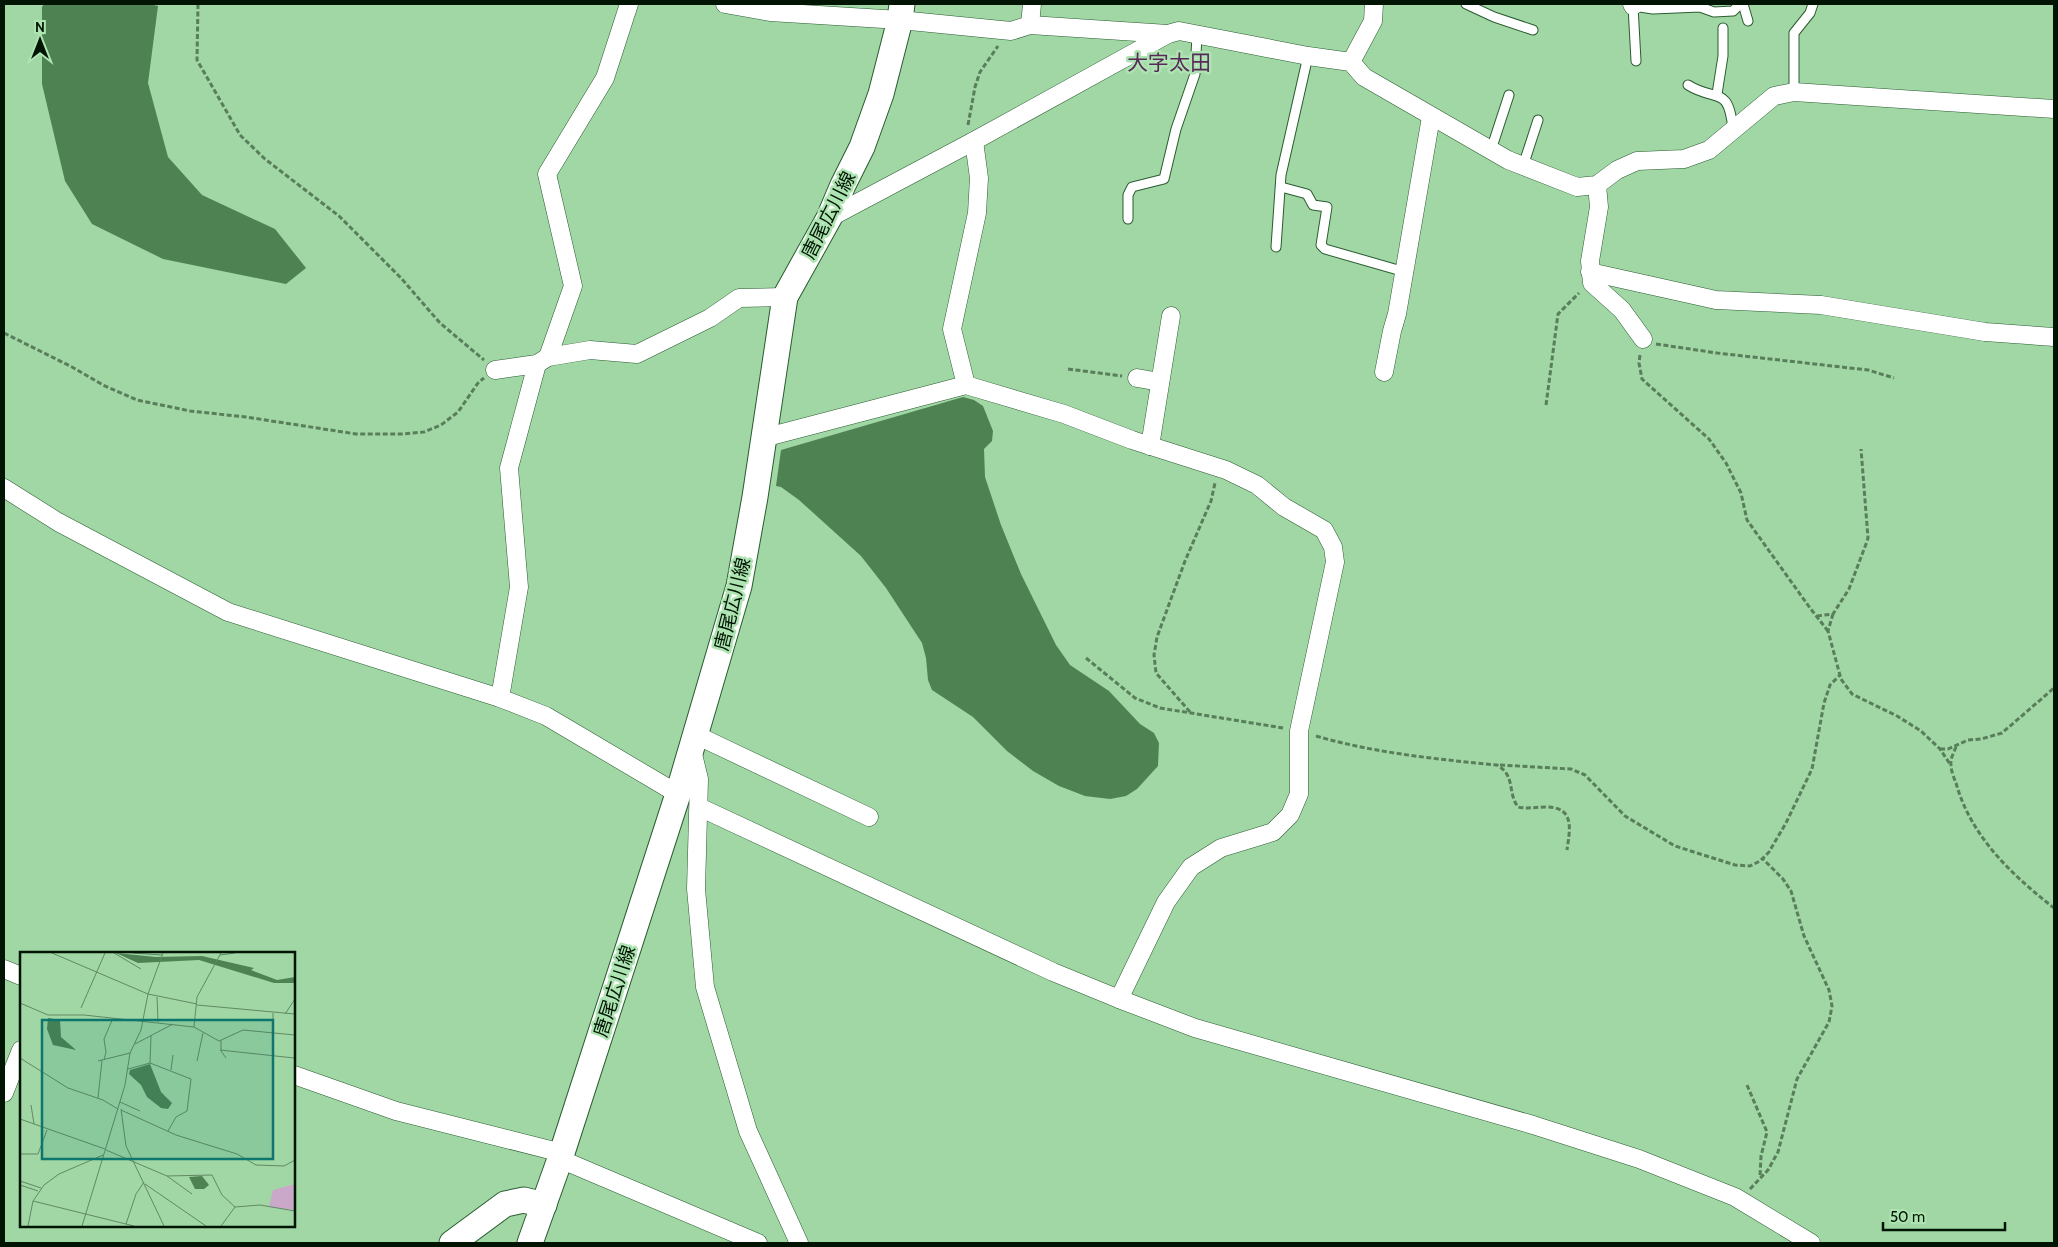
<svg xmlns="http://www.w3.org/2000/svg" width="2058" height="1247" font-family="Cabin,'Noto Sans JP',sans-serif">
<style>
.water{fill:#4e8253}
.lines{fill:none;stroke-linecap:round;stroke-linejoin:round}
.service-casing{stroke:#2a5c30;stroke-width:11}
.minor-casing{stroke:#2a5c30;stroke-width:19}
.secondary-casing{stroke:#2a5c30;stroke-width:27}
.path{stroke:#587e5b;stroke-width:3;stroke-dasharray:5 2.5;stroke-linecap:butt}
.service{stroke:#fff;stroke-width:9}
.minor{stroke:#fff;stroke-width:18}
.secondary{stroke:#fff;stroke-width:25}
.labels{text-anchor:middle;stroke-width:5;stroke-linejoin:round;paint-order:stroke}
.street-label{font-size:19px;fill:#021504;stroke:#ade4b1}
.quarter-label{font-size:21px;fill:#582859;stroke:#ade4b1}
.inset-road{fill:none;stroke:#618964;stroke-width:1}
.view{fill:#0f766e;fill-opacity:0.15;stroke:#0f766e;stroke-width:2.5}
.inset-edge{fill:none;stroke:#021504;stroke-width:2.5}
</style>
<rect width="100%" height="100%" fill="#a0d7a4"/>
<g class="water">
<polygon points="44,4 149,4 158,6 148,83 168,157 202,195 275,229 306,268 286,284 163,259 92,224 65,181 42,84 42,7"/>
<polygon points="963,397 974,400 983,406 993,431 992,441 984,449 985,477 1001,525 1021,574 1056,645 1070,665 1109,691 1140,724 1154,733 1159,743 1158,766 1137,789 1126,796 1110,799 1085,796 1059,786 1033,771 1007,751 973,717 932,690 928,680 926,658 922,643 886,588 861,556 799,500 781,487 776,486 781,450"/>
</g>
<g class="lines">
<defs>
<g id="service">
<polyline points="1466,4 1494,17 1533,30"/>
<polyline points="1743,4 1748,21"/>
<polyline points="1636,61 1633,6 1653,9 1700,7 1714,12 1733,11 1740,4"/>
<path d="M1688,85C1717,103 1728,84 1733,129"/>
<polyline points="1794,92 1794,33 1810,13 1813,4"/>
<polyline points="1717,94 1723,56 1723,28"/>
<polyline points="1491,150 1509,95"/>
<polyline points="1523,166 1538,120"/>
<polyline points="1281,187 1307,194 1313,205 1327,207 1321,245 1325,249 1405,272"/>
<polyline points="1128,219 1128,195 1132,187 1164,179 1176,129 1195,74 1197,35"/>
<polyline points="1276,247 1281,175 1308,56"/>
</g>
<g id="minor">
<polyline points="725,4 770,12 900,20 1011,31 1030,25 1168,34"/>
<polyline points="1632,4 1633,6"/>
<polyline points="1030,25 1032,4"/>
<polyline points="1351,62 1373,21 1374,4"/>
<polyline points="1597,185 1599,207 1590,261 1592,283 1622,310 1643,339"/>
<polyline points="829,218 974,141 1168,34 1179,31 1308,56 1351,62 1364,77 1508,160 1577,187 1597,185 1617,170 1637,161 1684,159 1709,150 1774,96 1794,92 2054,109"/>
<polyline points="1590,272 1716,300 1821,305 1985,332 2054,337"/>
<polyline points="548,357 573,286 547,174 605,78 629,4"/>
<polyline points="495,370 537,364 548,357 590,350 637,354 710,318 739,298 785,297"/>
<polyline points="1384,372 1392,331 1397,314 1431,117"/>
<polyline points="1137,378 1160,382"/>
<polyline points="966,385 952,329 977,213 979,178 974,141"/>
<polyline points="763,438 966,385 1064,414 1132,440 1226,470 1257,485 1284,507 1324,530 1333,547 1335,562 1299,731 1299,794 1290,815 1273,832 1221,848 1191,867 1166,902 1119,999"/>
<polyline points="1150,446 1171,316"/>
<polyline points="4,488 58,522 228,612 500,698 546,716 678,794"/>
<polyline points="500,698 519,587 509,468 537,364"/>
<polyline points="696,735 869,817"/>
<polyline points="692,750 699,779 696,889 705,987 748,1131 799,1243"/>
<polyline points="699,807 1053,972 1119,999 1195,1028 1533,1125 1639,1159 1735,1197 1811,1243"/>
<polyline points="4,969 21,976"/>
<polyline points="294,1075 396,1111 562,1153"/>
<polyline points="4,1093 21,1050"/>
<polyline points="560,1159 758,1243"/>
</g>
<g id="secondary">
<polyline points="452,1243 505,1204 524,1200 544,1205"/>
<polyline points="530,1243 560,1159 678,794 739,586 755,497 785,297 829,218 843,185 862,147 881,94 900,20 902,4"/>
</g>
</defs>
<use href="#service" class="service-casing"/>
<use href="#minor" class="minor-casing"/>
<use href="#secondary" class="secondary-casing"/>
<g class="path">
<polyline points="198,4 197,60 240,135 265,159 339,216 401,278 440,323 484,360"/>
<polyline points="968,125 975,87 980,72 998,46"/>
<polyline points="4,333 72,367 103,385 137,400 190,411 246,417 356,434 403,434 424,432 441,425 458,412 478,383 484,378"/>
<polyline points="1656,344 1717,353 1868,370 1894,378"/>
<polyline points="1640,355 1639,363 1642,379 1709,439 1726,463 1741,493 1747,520 1810,608 1828,631"/>
<polyline points="1068,369 1122,376"/>
<polyline points="1546,405 1558,314 1579,293"/>
<polyline points="1833,614 1828,631 1841,679 1852,694 1897,716 1921,731 1940,749 1950,764"/>
<polyline points="1817,616 1833,614 1849,589 1866,544 1868,538 1861,449"/>
<polyline points="1086,658 1135,698 1160,708 1283,728"/>
<polyline points="1190,712 1156,673 1154,655 1157,637 1185,561 1211,501 1215,483"/>
<path d="M1316,736C1375,753 1435,759 1497,765C1516,776 1507,792 1518,807C1527,809 1536,807 1546,807C1575,807 1570,829 1567,850"/>
<path d="M1956,747C1954,752 1950,759 1951,765C1951,771 1954,778 1956,783C1971,837 2012,875 2054,908"/>
<polyline points="1940,749 1948,749 1968,740 1981,739 2002,733 2054,688"/>
<polyline points="1500,765 1571,769 1585,775 1625,816 1675,846 1735,865 1750,866 1760,861 1769,852 1786,823 1812,769 1824,703 1830,685 1840,675"/>
<polyline points="1747,1085 1767,1132 1761,1156 1760,1177"/>
<polyline points="1750,1189 1768,1170 1778,1152 1797,1079 1829,1022 1832,1006 1829,990 1804,936 1791,891 1783,879 1763,859"/>
</g>
<use href="#service" class="service"/>
<use href="#minor" class="minor"/>
<use href="#secondary" class="secondary"/>
</g>
<g class="labels">
<g class="street-label">
<text transform="translate(828 215) rotate(-63)" y="7">唐尾広川線</text>
<text transform="translate(732 604) rotate(-76)" y="7">唐尾広川線</text>
<text transform="translate(614 991) rotate(-72)" y="7">唐尾広川線</text>
</g>
<g class="quarter-label">
<text x="1169" y="70">大字太田</text>
</g>
</g>
<g transform="translate(20 952)">
<rect width="275" height="275" fill="#a0d7a4"/>
<path d="M275,232V258L249,255L253,238Z" fill="#caa8ca"/>
<path d="M96,1L136,5L182,4L234,16L231,18L257,28L275,25V31H254L179,8L118,11ZM28,66L40,68L41,85L56,98L33,93L27,77ZM130,112L141,140L152,151L148,157L141,156L127,145L121,133L109,122L110,118ZM182,224L189,233L184,237H175L169,225Z" fill="#4e8253"/>
<path class="inset-road" d="M32,1L128,42L177,52M94,1L121,17M113,1L142,3M200,3L215,1M137,45L138,70M0,51L28,63H64L174,75L199,89L223,78L275,83M177,53L275,62M61,56L85,1M265,62L275,47M174,75L177,45L201,1M253,80V61M201,88V99L206,106M115,92L153,72M275,96V119M200,98L274,106M0,106L48,136L83,148L98,157M84,108L86,100L84,87L93,66M78,109L110,101M177,109L183,81M130,111L131,84M108,117L130,111L171,127L167,159L156,165L148,179M151,118L153,103M78,146L82,108M100,150L120,159M11,153L14,172M101,157L106,194L144,274M101,158L156,183L217,202L236,213L264,214L275,208M0,167L85,197M86,198L147,224L192,223L202,243L215,255M0,202H18L27,178M147,224L172,242M0,229L21,236M125,232L186,274M0,233L18,239M13,249L114,274M106,272L116,242L124,230M8,274L13,249L24,233L39,222L83,203M62,274L105,133L110,101L121,78L128,42L143,1M201,274L215,255L240,253L275,259"/>
<path class="view" d="M22,68H253V207H22Z"/>
<rect width="275" height="275" class="inset-edge"/>
</g>
<rect width="2058" height="1247" fill="none" stroke="#021504" stroke-width="10"/>
<g transform="translate(40 40)" stroke="#ade4b1" stroke-width="4" paint-order="stroke">
<path d="M0-4L9 19L0 12L-9 19Z" fill="#021504"/>
<text y="-8" font-size="14" font-weight="bold" text-anchor="middle" fill="#021504">N</text>
</g>
<path d="M1883 1222v8h122v-8" fill="none" stroke="#021504" stroke-width="2.5"/>
<text x="1890" y="1222" font-size="15" fill="#021504" stroke="#ade4b1" stroke-width="4" paint-order="stroke">50 m</text>
</svg>
